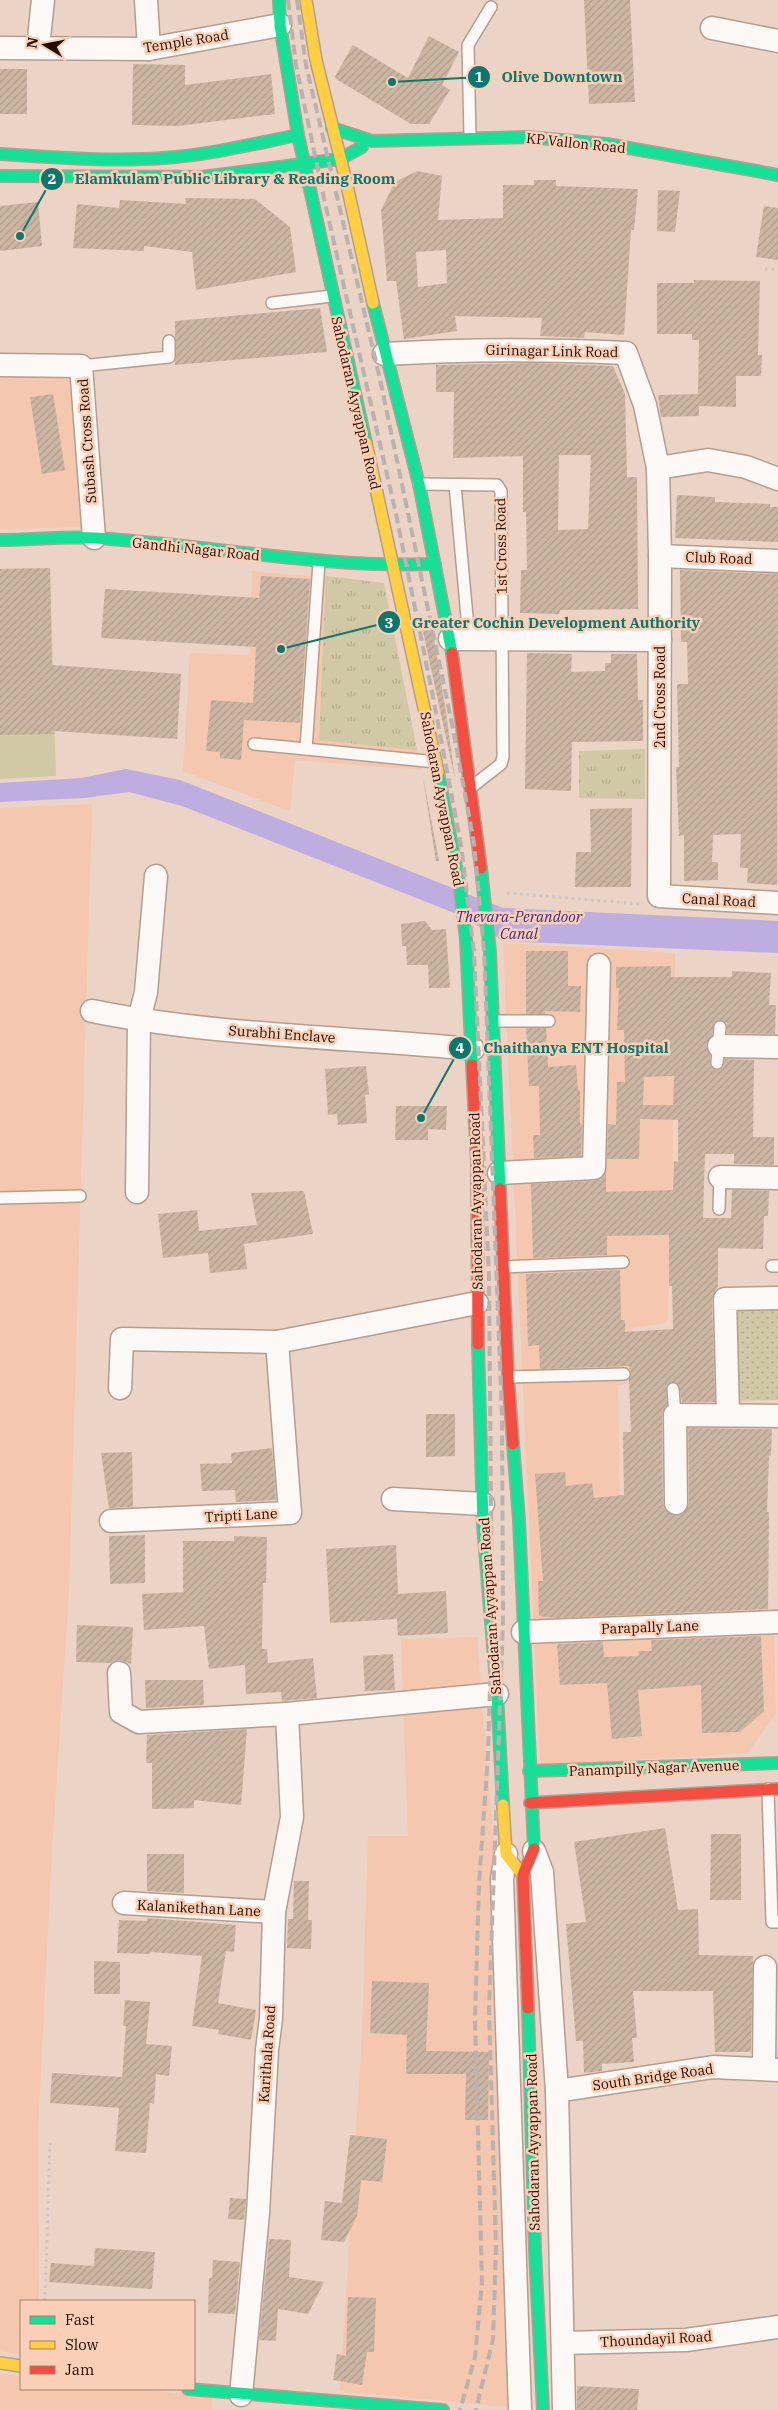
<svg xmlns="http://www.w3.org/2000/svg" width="778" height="2410" font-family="'IBM Plex Serif',serif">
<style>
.built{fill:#f4c7ae}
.grass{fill:url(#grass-tufts)}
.park{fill:url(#park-dots)}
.pitch{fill:#d1c8a6}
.water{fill:#beade1}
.building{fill:url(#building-hatch);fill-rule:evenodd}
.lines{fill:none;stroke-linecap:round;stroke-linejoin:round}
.lane-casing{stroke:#b59d90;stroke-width:14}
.street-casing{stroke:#b59d90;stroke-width:25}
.fast-casing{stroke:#b59d90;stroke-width:14}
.slow-casing{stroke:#b59d90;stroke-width:14}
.jam-casing{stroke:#b59d90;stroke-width:14}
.path{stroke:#cdc6c2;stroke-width:3;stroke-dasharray:2.5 4;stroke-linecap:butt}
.lane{stroke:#fcf8f6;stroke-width:11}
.street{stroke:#fcf8f6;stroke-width:22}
.fast{stroke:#16e098;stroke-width:11}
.slow{stroke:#ffcf43;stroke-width:11}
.jam{stroke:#f24e42;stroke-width:11}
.rail{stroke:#b9b2ae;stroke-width:4;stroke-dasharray:10 5;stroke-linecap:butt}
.labels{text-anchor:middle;stroke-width:5;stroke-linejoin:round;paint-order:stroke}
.street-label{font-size:14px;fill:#240c00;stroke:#facfb7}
.water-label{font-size:15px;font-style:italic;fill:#452a84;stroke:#facfb7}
.leader{fill:none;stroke:#0f766e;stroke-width:2}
.callout-dot{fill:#0f766e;stroke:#facfb7;stroke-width:2}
.mark-label{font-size:15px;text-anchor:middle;font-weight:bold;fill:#fff}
.callout-label{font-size:15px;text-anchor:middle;font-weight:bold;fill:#0f766e;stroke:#facfb7;stroke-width:5;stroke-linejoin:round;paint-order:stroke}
</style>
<defs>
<pattern id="grass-tufts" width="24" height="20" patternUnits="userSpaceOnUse" patternTransform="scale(1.25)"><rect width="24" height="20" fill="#d1c8a6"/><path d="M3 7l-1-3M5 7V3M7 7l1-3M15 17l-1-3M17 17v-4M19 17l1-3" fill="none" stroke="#b3ab8d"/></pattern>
<pattern id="park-dots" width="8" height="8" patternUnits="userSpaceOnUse" patternTransform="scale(1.25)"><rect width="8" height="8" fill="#d1c8a6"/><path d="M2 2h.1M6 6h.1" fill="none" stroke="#b3ab8d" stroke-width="1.8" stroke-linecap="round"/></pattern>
<pattern id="building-hatch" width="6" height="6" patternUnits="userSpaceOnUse" patternTransform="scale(1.25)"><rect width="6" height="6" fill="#ccb6a3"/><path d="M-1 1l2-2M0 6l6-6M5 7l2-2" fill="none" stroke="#af9b8b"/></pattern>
</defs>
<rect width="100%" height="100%" fill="#ebd3c6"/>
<g class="built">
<polygon points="0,372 74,376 88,527 0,529"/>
<polygon points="252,571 384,583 421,770 295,760 290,811 183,771 190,653 250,655"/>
<polygon points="92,804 69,1591 51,1867 38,2129 39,2301 21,2301 21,2355 0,2351 0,808"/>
<polygon points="503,943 675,953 672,1243 667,1323 632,1328 631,1383 618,1385 620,1518 680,1515 686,1634 774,1630 776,1714 747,1753 540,1766"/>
<polygon points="477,1637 493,1836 508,2407 340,2391 362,2035 368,1836 408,1836 401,1639"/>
<polygon points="0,2374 21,2376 21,2389 137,2389 212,2397 211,2410 0,2410"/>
</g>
<g class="grass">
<polygon points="326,576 384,583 417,750 319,740"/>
<polygon points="645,749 645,799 579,798 579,751"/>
</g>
<polygon class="park" points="778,1303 778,1400 732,1401 730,1304"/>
<polygon class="pitch" points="50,568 56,776 0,779 0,569"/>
<polygon class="water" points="126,769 180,780 503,908 778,921 778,953 504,941 457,914 182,806 129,792 84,798 0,802 0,783 81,778"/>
<g class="building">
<polygon points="584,0 630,0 635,102 589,104"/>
<polygon points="429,36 459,52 442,85 450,90 429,124 411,124 336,79 335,76 353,45 408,78"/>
<polygon points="133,64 185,65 185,85 271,74 275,114 178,126 132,125"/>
<rect x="0" y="69" width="27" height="45"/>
<path d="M417,171L442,176L438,220L503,218V185H534V180H556V186L638,189L634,230H631L624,335L585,332L584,338L540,336L542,318L455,316L457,331L404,339L396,281H387L381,210L395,182ZM446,250L447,283L418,287L416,252Z"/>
<polygon points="658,190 680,191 675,232 657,231"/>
<polygon points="185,198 255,199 290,227 296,272 196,290 192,252 144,246 144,251 73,248 77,204 119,208 120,200 186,204"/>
<polygon points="38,202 42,246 0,251 0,206"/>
<polygon points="764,206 778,208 778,260 756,257"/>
<polygon points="694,280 760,281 758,355 762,355 761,376 736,376 736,407 699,406 699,416 661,417 658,395 698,394 699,340 692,340 692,334 657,334 657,283 694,283"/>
<polygon points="320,308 327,352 175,365 175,321"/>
<path d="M535,363L613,366L625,394L627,477H637L638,609L560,610L559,614L520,613L521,570H527L526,512H523V456L453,458L454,392H436V365ZM559,455H591L588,529L558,530Z"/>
<polygon points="53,394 65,470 42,474 30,397"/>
<polygon points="677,495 715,497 715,502 770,504 770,507 778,507 778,542 675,538"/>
<polygon points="50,568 52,665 181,674 177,739 54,731 54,734 0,735 0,569"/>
<polygon points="680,570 778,574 777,885 747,883 748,868 740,868 741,834 713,835 712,862 718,862 718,880 684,881 684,835 679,836 676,767 679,767 677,684 688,684 687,642 681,642"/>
<polygon points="261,576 310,579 300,723 244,720 241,760 220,758 220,752 206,751 211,700 253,703 256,647 101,638 105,589 259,598"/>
<polygon points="432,626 447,719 455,779 422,627"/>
<polygon points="527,653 572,654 571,672 605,671 605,663 611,663 611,654 637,654 638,700 643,700 643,741 572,742 571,791 525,789"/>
<polygon points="422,772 439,861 436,861"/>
<polygon points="632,808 631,887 575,887 576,852 591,852 590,809"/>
<polygon points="425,921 432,930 446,929 450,988 429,988 428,965 407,965 406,946 402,946 401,924"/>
<polygon points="526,951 568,951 568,986 581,986 580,1012 545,1011 545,1014 526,1014"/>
<path d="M671,966V977H732V971L771,973L769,1005H776L775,1034L727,1033V1023L720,1020L714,1023L712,1035L706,1045L710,1055V1066L716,1070L723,1068L725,1059L754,1060L753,1137H774V1165L734,1164V1154H705L703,1218H731L732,1190L769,1191L768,1216H764L763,1249L718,1248V1286L712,1299L715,1402H682L679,1385L672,1382L666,1386L667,1405L662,1415L663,1503L665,1510L676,1516L683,1514L689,1503L688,1428L772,1429L771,1456L769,1455L767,1512H769L768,1609L555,1618L539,1616L538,1581H543L535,1474L565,1472L566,1486L592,1483L594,1498L624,1495L623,1432H631L629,1379L631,1373L629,1366L540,1369L539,1345L528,1346L526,1274L620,1270L621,1320H625V1332L673,1329L672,1286H669V1235L607,1236V1255L533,1258L531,1184L595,1181L601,1179L606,1173V1192L673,1190L674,1161L678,1162V1120L640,1119L639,1159H607L608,1124L616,1125L617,1082H625L624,1030H617L619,988H616V967ZM674,1076L673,1105H643L644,1077Z"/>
<polygon points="526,1028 546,1028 548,1067 576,1065 578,1090 580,1090 580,1124 582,1124 581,1156 534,1158 533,1135 540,1135 539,1086 529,1086"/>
<polygon points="366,1066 369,1094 365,1095 367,1123 338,1125 337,1114 328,1115 325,1069"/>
<polygon points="396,1106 447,1106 446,1130 428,1129 428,1140 395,1140"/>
<polygon points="304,1191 313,1234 244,1244 247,1269 210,1273 208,1253 163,1258 158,1214 197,1210 199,1231 257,1225 251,1193"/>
<polygon points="426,1414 455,1414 455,1456 426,1457"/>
<polygon points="272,1448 276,1500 236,1502 235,1490 202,1491 200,1464 232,1463 231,1453"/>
<polygon points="132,1452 133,1507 109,1508 101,1453"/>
<polygon points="145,1535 145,1583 110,1584 109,1536"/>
<polygon points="234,1536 267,1537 266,1583 263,1583 262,1649 267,1649 268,1663 313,1658 317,1698 282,1701 281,1692 246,1694 245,1665 209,1669 204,1626 144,1630 142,1594 183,1592 183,1541 234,1541"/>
<polygon points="396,1545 398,1594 446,1591 448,1633 398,1636 397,1619 330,1623 326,1549"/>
<polygon points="77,1625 133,1627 131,1664 119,1660 111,1663 76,1662"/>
<polygon points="761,1636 764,1711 740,1732 702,1733 701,1685 638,1690 642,1736 612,1739 607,1683 560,1685 557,1644 603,1642 604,1657 639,1656 638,1651 652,1651 651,1640"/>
<polygon points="393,1654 395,1690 365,1691 363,1656"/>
<polygon points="145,1680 203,1680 204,1705 146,1708"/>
<polygon points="247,1729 241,1805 194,1800 194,1808 152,1809 152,1763 146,1763 147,1735"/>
<polygon points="665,1828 678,1910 698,1909 699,1955 753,1956 751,2052 715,2052 713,1991 633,1991 637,2038 632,2038 634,2062 602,2064 602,2071 584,2073 583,2041 576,2041 566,1924 586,1922 574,1842"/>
<polygon points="711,1834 741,1834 741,1900 710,1900"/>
<polygon points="147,1854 184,1854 184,1893 147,1891"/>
<polygon points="294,1881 309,1881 308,1920 312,1920 311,1949 287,1948 288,1919 293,1919"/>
<polygon points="147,1918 236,1925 234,1952 226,1951 218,2003 256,2010 251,2040 218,2034 219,2030 192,2026 202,1956 151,1952 150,1954 117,1953 119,1920 147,1921"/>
<polygon points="94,1961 120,1962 120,1994 94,1994"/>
<polygon points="372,1981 429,1983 426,2051 489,2052 488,2120 465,2120 466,2074 406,2074 407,2035 370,2033"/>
<polygon points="125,2000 150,2002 146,2044 172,2046 169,2076 156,2074 154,2104 150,2103 146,2153 115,2151 119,2108 50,2103 52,2073 122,2077 126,2026 123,2026"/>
<polygon points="350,2135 387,2139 382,2182 361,2180 357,2216 344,2242 321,2240 325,2201 342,2203"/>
<polygon points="230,2198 246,2199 244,2220 228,2219"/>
<polygon points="269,2239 291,2240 289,2277 324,2282 308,2314 278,2309 276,2341 259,2340"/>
<polygon points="95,2248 155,2252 152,2289 49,2282 51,2263 94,2266"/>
<polygon points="213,2260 240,2262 235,2314 208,2313 209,2278 212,2278"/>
<polygon points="348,2297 376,2298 374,2352 367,2352 362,2385 333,2380 337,2354 346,2356"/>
<polygon points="577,2386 639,2389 637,2410 577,2410"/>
</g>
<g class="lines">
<defs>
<g id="lane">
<polyline points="470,137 468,45 491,7"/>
<polyline points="272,303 332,296"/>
<polyline points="81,366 169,357 169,341"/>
<polyline points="419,484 497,485 501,491 503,757 501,764 473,786"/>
<polyline points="455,485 469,639"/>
<polyline points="319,562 306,749 436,762"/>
<polyline points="254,744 306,749"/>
<polyline points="493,1021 549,1021"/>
<polyline points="717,1063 720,1027"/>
<polyline points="0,1198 80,1196"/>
<polyline points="719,1209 720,1173"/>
<polyline points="772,1266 778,1266"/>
<polyline points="503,1267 623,1262"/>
<polyline points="508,1377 624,1374"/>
<polyline points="673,1389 675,1415"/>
<polyline points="768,1789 772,1922 778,1922"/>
</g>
<g id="street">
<polyline points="146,0 149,49"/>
<polyline points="712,28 778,41"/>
<polyline points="38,47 43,0"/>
<polyline points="0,48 149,49 280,25"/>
<path d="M384,354C465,349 545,349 626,353L645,405L658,468L660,556L659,896L778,903"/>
<polyline points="0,365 81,366 94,538"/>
<polyline points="658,468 708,460 746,467 778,479"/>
<polyline points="660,556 778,561"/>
<polyline points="450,639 660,640"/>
<path d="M92,1011C217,1036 346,1037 473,1049"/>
<polyline points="719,1046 778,1047"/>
<polyline points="499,1173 594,1168 599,965"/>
<polyline points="720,1177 778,1178"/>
<polyline points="137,1192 139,1020 146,992 156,876"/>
<polyline points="120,1388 122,1339 277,1342 477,1303"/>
<polyline points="728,1415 725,1299 778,1298"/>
<polyline points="393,1499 483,1504"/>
<polyline points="676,1503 675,1415 778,1416"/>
<polyline points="111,1521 290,1513 277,1342"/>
<polyline points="523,1632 778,1622"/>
<polyline points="119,1673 121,1712 139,1722 287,1714 497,1694"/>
<polyline points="534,1851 542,1872 557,2091 564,2410"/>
<polyline points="506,1854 502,1879 520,2410"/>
<polyline points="124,1903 274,1912"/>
<polyline points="764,2069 765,1967"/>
<polyline points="557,2091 713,2067 778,2070"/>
<polyline points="563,2343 686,2340 778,2327"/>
<polyline points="241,2395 258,2213 267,2050 271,2018 274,1912 292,1817 287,1714"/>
</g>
<g id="fast">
<polyline points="279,0 280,25 298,135 366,443"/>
<polyline points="332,128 372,141 528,137 607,144 778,175"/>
<path d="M0,154C54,157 109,162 163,158C209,155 253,144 298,135"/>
<polyline points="0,176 202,177 340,159 362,147"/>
<polyline points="373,303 419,484 452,653"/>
<path d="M0,540C32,540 63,536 95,538C210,545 319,568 435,564"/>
<polyline points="438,772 460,888 466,940 472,1065"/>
<polyline points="481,868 490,952 500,1189"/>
<polyline points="478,1344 483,1525 497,1694 503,1805"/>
<polyline points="513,1444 519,1520 534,1849"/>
<polyline points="529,1771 778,1763"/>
<polyline points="528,2008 535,2250 543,2410"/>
<polyline points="188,2389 443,2410"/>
</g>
<g id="slow">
<polyline points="306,0 316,60 346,181 373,303"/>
<polyline points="366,443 438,772"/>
<polyline points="503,1805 506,1854 523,1875"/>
<polyline points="0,2363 21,2366"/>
</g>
<g id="jam">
<polyline points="452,653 481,868"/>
<polyline points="472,1065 477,1163 478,1344"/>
<polyline points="500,1189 508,1377 513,1444"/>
<polyline points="530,1803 778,1789"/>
<polyline points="528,2008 523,1875 534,1849"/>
</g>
</defs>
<use href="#lane" class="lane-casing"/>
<use href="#street" class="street-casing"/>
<use href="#fast" class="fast-casing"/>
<use href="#slow" class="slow-casing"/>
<use href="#jam" class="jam-casing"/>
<g class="path">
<polyline points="765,269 778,269"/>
<polyline points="507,893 640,904"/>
<polyline points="45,2301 50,2141"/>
</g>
<use href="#lane" class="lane"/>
<use href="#street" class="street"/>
<use href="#fast" class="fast"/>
<use href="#slow" class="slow"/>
<use href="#jam" class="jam"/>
<g class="rail">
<polyline points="288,0 296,65 325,203 396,514 433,697 461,845 474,952 489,1276 492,1619 488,1755 479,1884 475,2019 482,2282 475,2357 460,2410"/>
<polyline points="297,0 306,65 380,379 452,724 474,843 484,951 502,1416 503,1621 489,2009 496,2247 493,2339 476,2410"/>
</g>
</g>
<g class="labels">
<g class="street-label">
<text transform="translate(186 41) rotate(-9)" y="5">Temple Road</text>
<text transform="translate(576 143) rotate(6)" y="5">KP Vallon Road</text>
<text transform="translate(552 351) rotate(1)" y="5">Girinagar Link Road</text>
<text transform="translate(356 403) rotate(77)" y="5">Sahodaran Ayyappan Road</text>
<text transform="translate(87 441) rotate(-94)" y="5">Subash Cross Road</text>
<text transform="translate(501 546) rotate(-91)" y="5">1st Cross Road</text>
<text transform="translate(196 549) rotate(6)" y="5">Gandhi Nagar Road</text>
<text transform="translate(719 558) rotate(2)" y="5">Club Road</text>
<text transform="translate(660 697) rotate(-90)" y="5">2nd Cross Road</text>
<text transform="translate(442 799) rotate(79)" y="5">Sahodaran Ayyappan Road</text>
<text transform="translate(719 900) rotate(3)" y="5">Canal Road</text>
<text transform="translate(282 1034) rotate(4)" y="5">Surabhi Enclave</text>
<text transform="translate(476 1201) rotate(-91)" y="5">Sahodaran Ayyappan Road</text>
<text transform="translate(241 1515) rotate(-3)" y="5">Tripti Lane</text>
<text transform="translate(490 1606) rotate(-94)" y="5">Sahodaran Ayyappan Road</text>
<text transform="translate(650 1627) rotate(-2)" y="5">Parapally Lane</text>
<text transform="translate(654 1768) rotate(-2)" y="5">Panampilly Nagar Avenue</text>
<text transform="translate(199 1908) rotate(3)" y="5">Kalanikethan Lane</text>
<text transform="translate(267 2054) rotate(-86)" y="5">Karithala Road</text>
<text transform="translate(653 2077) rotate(-8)" y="5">South Bridge Road</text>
<text transform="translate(533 2142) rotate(-91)" y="5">Sahodaran Ayyappan Road</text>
<text transform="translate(656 2339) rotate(-3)" y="5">Thoundayil Road</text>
</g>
<g class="water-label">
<text x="519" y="922">Thevara-Perandoor<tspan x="519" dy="17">Canal</tspan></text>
</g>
</g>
<path class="leader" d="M392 82L479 77M20 236L52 179M281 649L389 622M421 1118L460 1048"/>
<g class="callout-dot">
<circle cx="392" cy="82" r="5"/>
<circle cx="20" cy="236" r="5"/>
<circle cx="281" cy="649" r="5"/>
<circle cx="421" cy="1118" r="5"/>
<circle cx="479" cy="77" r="12"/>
<circle cx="52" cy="179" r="12"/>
<circle cx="389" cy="622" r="12"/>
<circle cx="460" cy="1048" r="12"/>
</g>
<g class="mark-label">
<text x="479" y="82">1</text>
<text x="52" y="184">2</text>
<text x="389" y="628">3</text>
<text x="460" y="1053">4</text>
</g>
<g class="callout-label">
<text x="562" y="82">Olive Downtown</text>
<text x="235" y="184">Elamkulam Public Library &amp; Reading Room</text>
<text x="556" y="628">Greater Cochin Development Authority</text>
<text x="576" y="1053">Chaithanya ENT Hospital</text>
</g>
<rect x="20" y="2300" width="175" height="90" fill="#facfb7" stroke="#a4816e"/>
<rect x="30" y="2316" width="25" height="8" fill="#16e098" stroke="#a4816e"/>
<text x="65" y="2325" font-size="15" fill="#240c00">Fast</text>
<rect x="30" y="2341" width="25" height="8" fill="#ffcf43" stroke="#a4816e"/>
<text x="65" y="2350" font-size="15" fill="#240c00">Slow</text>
<rect x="30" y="2366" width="25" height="8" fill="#f24e42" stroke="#a4816e"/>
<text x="65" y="2375" font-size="15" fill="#240c00">Jam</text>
<g transform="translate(45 45) rotate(280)" stroke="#facfb7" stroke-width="4" paint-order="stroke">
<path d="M0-4L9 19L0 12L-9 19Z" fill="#240c00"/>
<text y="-8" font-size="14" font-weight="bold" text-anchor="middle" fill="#240c00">N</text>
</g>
</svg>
